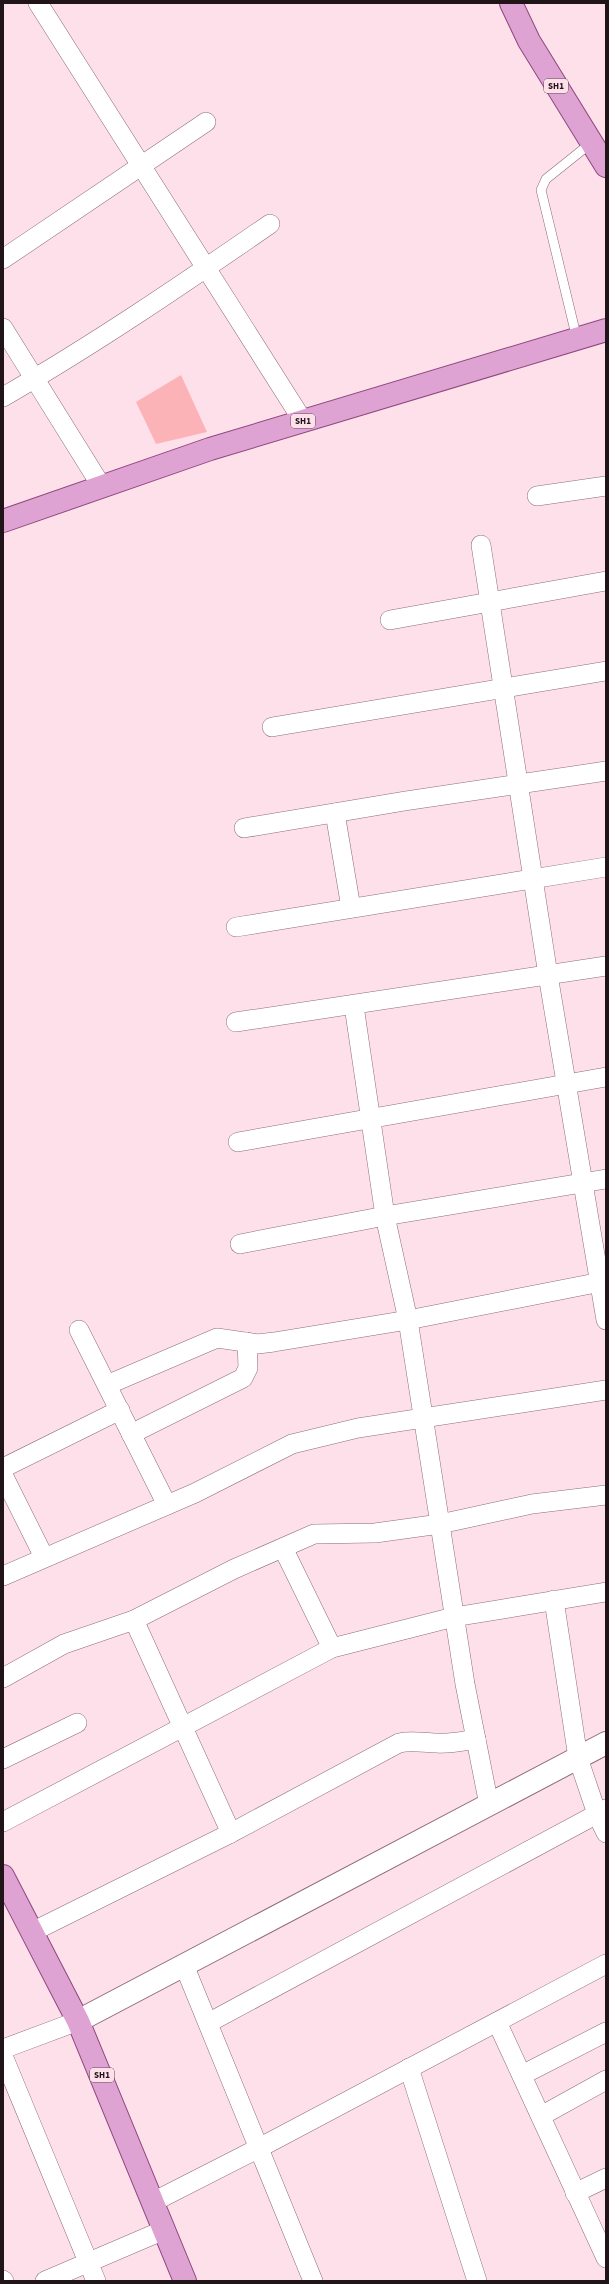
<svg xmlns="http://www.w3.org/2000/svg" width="609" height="2284" font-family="'Source Sans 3',sans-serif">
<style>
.building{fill:#fcb3b8}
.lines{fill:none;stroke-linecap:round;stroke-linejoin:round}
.service-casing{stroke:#8d6c79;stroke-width:10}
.minor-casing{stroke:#8d6c79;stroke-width:20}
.tertiary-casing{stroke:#8d6c79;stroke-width:24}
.primary-casing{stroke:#8e487e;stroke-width:24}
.service{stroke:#fff;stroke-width:9}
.minor{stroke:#fff;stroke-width:19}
.tertiary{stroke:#fff;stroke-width:22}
.primary{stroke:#dea2d3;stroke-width:22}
.labels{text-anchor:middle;stroke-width:3;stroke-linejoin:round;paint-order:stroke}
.shield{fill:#fee0ea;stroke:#635158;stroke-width:1}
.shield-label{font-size:9px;font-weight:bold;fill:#211419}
</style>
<rect width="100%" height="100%" fill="#fee0ea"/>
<polygon class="building" points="181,375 207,432 156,444 136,402"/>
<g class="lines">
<defs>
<polyline id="service" points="577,339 541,190 546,179 591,143"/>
<g id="minor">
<polyline points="38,3 303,421"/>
<polyline points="3,259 206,122"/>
<polyline points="3,328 102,487"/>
<path d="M3,397C95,344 183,284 270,224"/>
<polyline points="537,496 606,486"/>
<polyline points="481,545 548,975 606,1320"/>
<polyline points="390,620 606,581"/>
<polyline points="272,727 606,671"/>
<polyline points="335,813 351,908"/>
<polyline points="244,828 405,801 606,771"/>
<polyline points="236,927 606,867"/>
<polyline points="354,1006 385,1216 408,1320 465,1684 489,1805"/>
<polyline points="236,1022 606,966"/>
<polyline points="238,1142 606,1077"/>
<polyline points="240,1244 385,1216 606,1179"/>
<polyline points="79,1330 167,1505"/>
<polyline points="107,1385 217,1338 258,1344 274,1342 408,1320 606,1281"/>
<polyline points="131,1434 243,1378 248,1368 247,1342"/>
<polyline points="3,1468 120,1410"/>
<polyline points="3,1475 44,1557"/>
<polyline points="283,1548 332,1648"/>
<polyline points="3,1576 195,1493 292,1444 358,1428 606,1390"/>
<polyline points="134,1620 231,1833"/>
<polyline points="3,1678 64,1644 134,1620 234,1569 314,1534 375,1533 440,1524 532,1504 606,1495"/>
<polyline points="3,1759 77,1723"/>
<polyline points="606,1809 597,1814 606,1833"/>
<polyline points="3,1822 332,1648 454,1617 606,1592"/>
<path d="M32,1932L231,1833L399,1743C413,1740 423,1743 437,1743C450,1744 463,1741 476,1739"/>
<polyline points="184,1965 313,2281"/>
<polyline points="497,2022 606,2258"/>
<polyline points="208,2023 597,1814 578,1758 554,1600"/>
<polyline points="3,2049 78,2021"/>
<polyline points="3,2056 96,2281"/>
<polyline points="409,2068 477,2281"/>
<polyline points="522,2075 606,2032"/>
<polyline points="541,2116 606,2080"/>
<polyline points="575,2193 606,2178"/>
<polyline points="153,2202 259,2148 606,1964"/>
<polyline points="3,2280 4,2281"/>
<polyline points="45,2281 164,2230"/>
</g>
<polyline id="tertiary" points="78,2021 606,1743"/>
<g id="primary">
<polyline points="511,3 529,41 606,166"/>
<polyline points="3,521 210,449 606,330"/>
<polyline points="3,1876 78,2021 185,2281"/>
</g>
</defs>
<use href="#service" class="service-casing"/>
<use href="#minor" class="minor-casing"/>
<use href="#tertiary" class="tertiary-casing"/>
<use href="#primary" class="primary-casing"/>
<use href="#service" class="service"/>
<use href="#minor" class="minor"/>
<use href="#tertiary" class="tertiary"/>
<use href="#primary" class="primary"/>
</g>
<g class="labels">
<g class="shield">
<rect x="544" y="79" width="24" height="14" rx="3"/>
<rect x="291" y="414" width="24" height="14" rx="3"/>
<rect x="90" y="2068" width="24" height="14" rx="3"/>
</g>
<g class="shield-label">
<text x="556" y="89">SH1</text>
<text x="303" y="424">SH1</text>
<text x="102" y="2078">SH1</text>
</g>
</g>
<rect width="609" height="2284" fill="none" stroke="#211419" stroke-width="8"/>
</svg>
